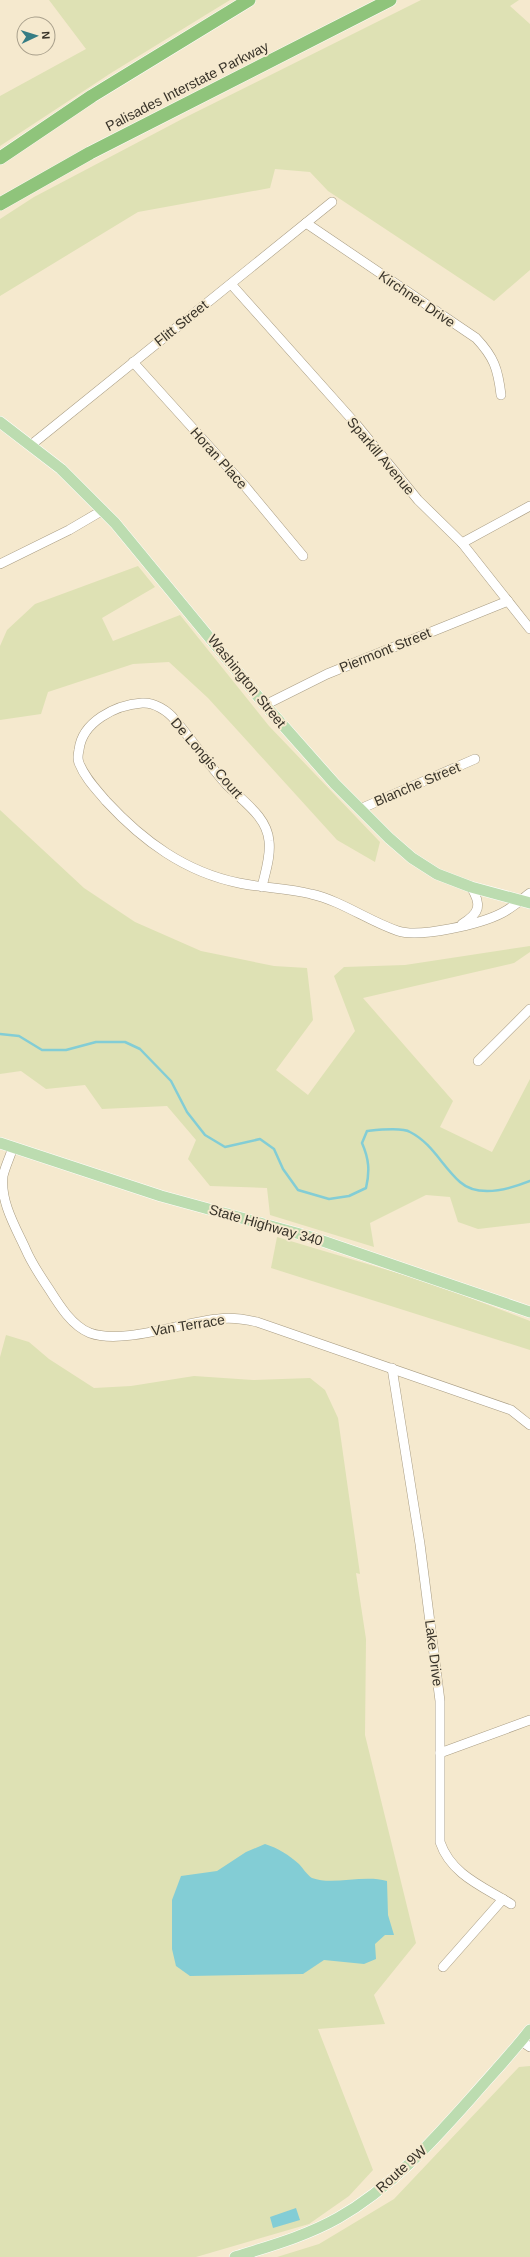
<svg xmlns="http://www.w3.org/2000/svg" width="530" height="2257" font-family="Helvetica,sans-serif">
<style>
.green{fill:#dee1b4}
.water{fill:#83cdd5}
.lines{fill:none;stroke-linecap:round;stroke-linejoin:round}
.stream{stroke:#83cdd5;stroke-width:2.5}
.minor-casing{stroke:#a89c83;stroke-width:10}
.major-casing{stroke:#fff;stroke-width:12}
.highway-casing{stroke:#fff;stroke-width:14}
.minor{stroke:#fff;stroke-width:9}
.major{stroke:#bcdcb0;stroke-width:11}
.highway{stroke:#8fc47b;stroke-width:13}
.labels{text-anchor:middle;stroke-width:4;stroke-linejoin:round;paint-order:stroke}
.street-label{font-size:14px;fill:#383329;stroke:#f5e9ce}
</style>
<rect width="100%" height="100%" fill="#f5e9ce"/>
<g class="green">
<polygon points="49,0 230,0 111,73 0,146 0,96 86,49"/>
<polygon points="421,0 519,0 510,6 530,24 530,270 494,301 328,191 310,172 275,169 270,188 138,212 0,296 0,219 34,197 184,118"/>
<polygon points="138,566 155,587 102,618 113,641 180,615 269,726 380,842 375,862 337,840 208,698 169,662 133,664 48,692 41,714 0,720 0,646 7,630 35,604"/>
<polygon points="0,810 84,888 135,922 201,951 274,966 307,968 313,1020 276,1070 308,1095 355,1031 334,976 344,967 405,965 530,946 530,952 514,963 363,998 453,1101 440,1127 492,1152 530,1079 530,1223 478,1229 458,1222 450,1197 426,1195 370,1223 374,1247 270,1215 267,1188 210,1186 188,1159 196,1140 167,1106 102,1109 85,1085 46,1089 21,1071 0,1074"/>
<polygon points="277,1237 431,1283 530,1321 530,1350 271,1268"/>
<polygon points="6,1335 29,1342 49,1359 94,1388 131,1386 194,1376 253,1380 310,1378 325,1390 338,1418 360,1574 356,1573 366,1639 365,1735 416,1943 374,1995 385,2024 318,2029 373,2170 349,2196 309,2224 196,2257 0,2257 0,1357"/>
<polygon points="530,2066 530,2257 277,2257 319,2244 394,2199 519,2067"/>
</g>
<g class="water">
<path d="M265,1844C278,1848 289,1855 299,1864C303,1868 307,1875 312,1878C333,1886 363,1874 387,1881L388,1915L394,1935H385L375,1944L376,1959L364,1964L324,1960L303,1974L190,1976L176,1966L172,1949V1900L181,1876L217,1871L246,1852Z"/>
<polygon points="296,2208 300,2220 273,2228 270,2217"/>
</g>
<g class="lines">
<path class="stream" d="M0,1034L19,1036L42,1050H66L96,1042H125L140,1049L171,1081L187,1112L205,1135L225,1147L260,1139L274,1149L283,1169L298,1190L329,1199L349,1196L366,1188C370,1171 369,1159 362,1143L367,1131C377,1130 402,1127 410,1132C432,1143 442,1166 460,1182C478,1198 510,1189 530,1181"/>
<defs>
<g id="minor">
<path d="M306,223L476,338C494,357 498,369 501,395"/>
<polyline points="231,284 356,424 418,500 462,543 530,629"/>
<polyline points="133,362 244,485 303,556"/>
<polyline points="31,445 332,202"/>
<polyline points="462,543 530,506"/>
<polyline points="0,564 69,530 103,510"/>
<polyline points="265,705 327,674 508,601"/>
<polyline points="360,809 475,759"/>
<path d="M262,887C265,873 271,856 269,841C267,816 242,801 226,784C208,764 193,741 175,720C168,711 154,702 142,703C115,705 82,722 79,750C78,755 77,758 79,763C85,778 96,789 106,801C143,841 185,872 239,883C263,888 287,888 311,894C342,901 368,921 398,931C420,938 481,924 502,913C512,908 521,900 530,893"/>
<path d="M462,924C480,913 482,905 471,887"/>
<polyline points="478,1061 530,1009"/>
<path d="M13,1147C10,1157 5,1167 3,1176C0,1202 16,1228 26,1250C32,1264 41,1277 49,1289C59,1305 72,1326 90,1333C123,1345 183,1322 218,1319C231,1317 244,1319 257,1322L511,1410L530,1425"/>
<path d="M392,1368L420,1544L440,1701V1842C451,1875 484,1887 511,1904"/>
<polyline points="440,1753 530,1720"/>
<polyline points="443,1967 503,1899"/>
<polyline points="521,2041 530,2047"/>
</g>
<g id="major">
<polyline points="0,422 61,469 115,523 265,705 335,784 389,838 412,858 437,874 471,887 530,903"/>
<polyline points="0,1143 161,1196 311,1237 530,1312"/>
<path d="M235,2257C270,2246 306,2236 338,2218C391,2188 432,2142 472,2097C492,2074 512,2053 530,2030"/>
</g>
<g id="highway">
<polyline points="0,158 92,96 249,0"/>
<polyline points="0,204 90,153 390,0"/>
</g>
</defs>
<use href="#minor" class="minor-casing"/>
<use href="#major" class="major-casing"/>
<use href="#highway" class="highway-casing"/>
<use href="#minor" class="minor"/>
<use href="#major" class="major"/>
<use href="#highway" class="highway"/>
</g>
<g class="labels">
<g class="street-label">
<text transform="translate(187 86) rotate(-27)" y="5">Palisades Interstate Parkway</text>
<text transform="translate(417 299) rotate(34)" y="5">Kirchner Drive</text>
<text transform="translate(181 323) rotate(-39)" y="5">Flitt Street</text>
<text transform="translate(381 456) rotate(50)" y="5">Sparkill Avenue</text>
<text transform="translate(219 458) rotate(48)" y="5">Horan Place</text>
<text transform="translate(385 650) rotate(-22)" y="5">Piermont Street</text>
<text transform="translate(247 681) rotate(51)" y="5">Washington Street</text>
<text transform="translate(207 758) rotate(49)" y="5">De Longis Court</text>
<text transform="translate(417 784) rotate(-23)" y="5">Blanche Street</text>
<text transform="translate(266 1225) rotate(16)" y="5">State Highway 340</text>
<text transform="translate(188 1325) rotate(-9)" y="5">Van Terrace</text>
<text transform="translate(434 1653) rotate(83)" y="5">Lake Drive</text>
<text transform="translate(401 2169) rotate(-42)" y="5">Route 9W</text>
</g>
</g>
<g transform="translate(36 36) rotate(86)"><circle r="19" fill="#f5e9ce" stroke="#a9a08c"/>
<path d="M0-3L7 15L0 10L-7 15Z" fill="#357d84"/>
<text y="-6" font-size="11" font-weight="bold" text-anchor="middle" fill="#383329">N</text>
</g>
</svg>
